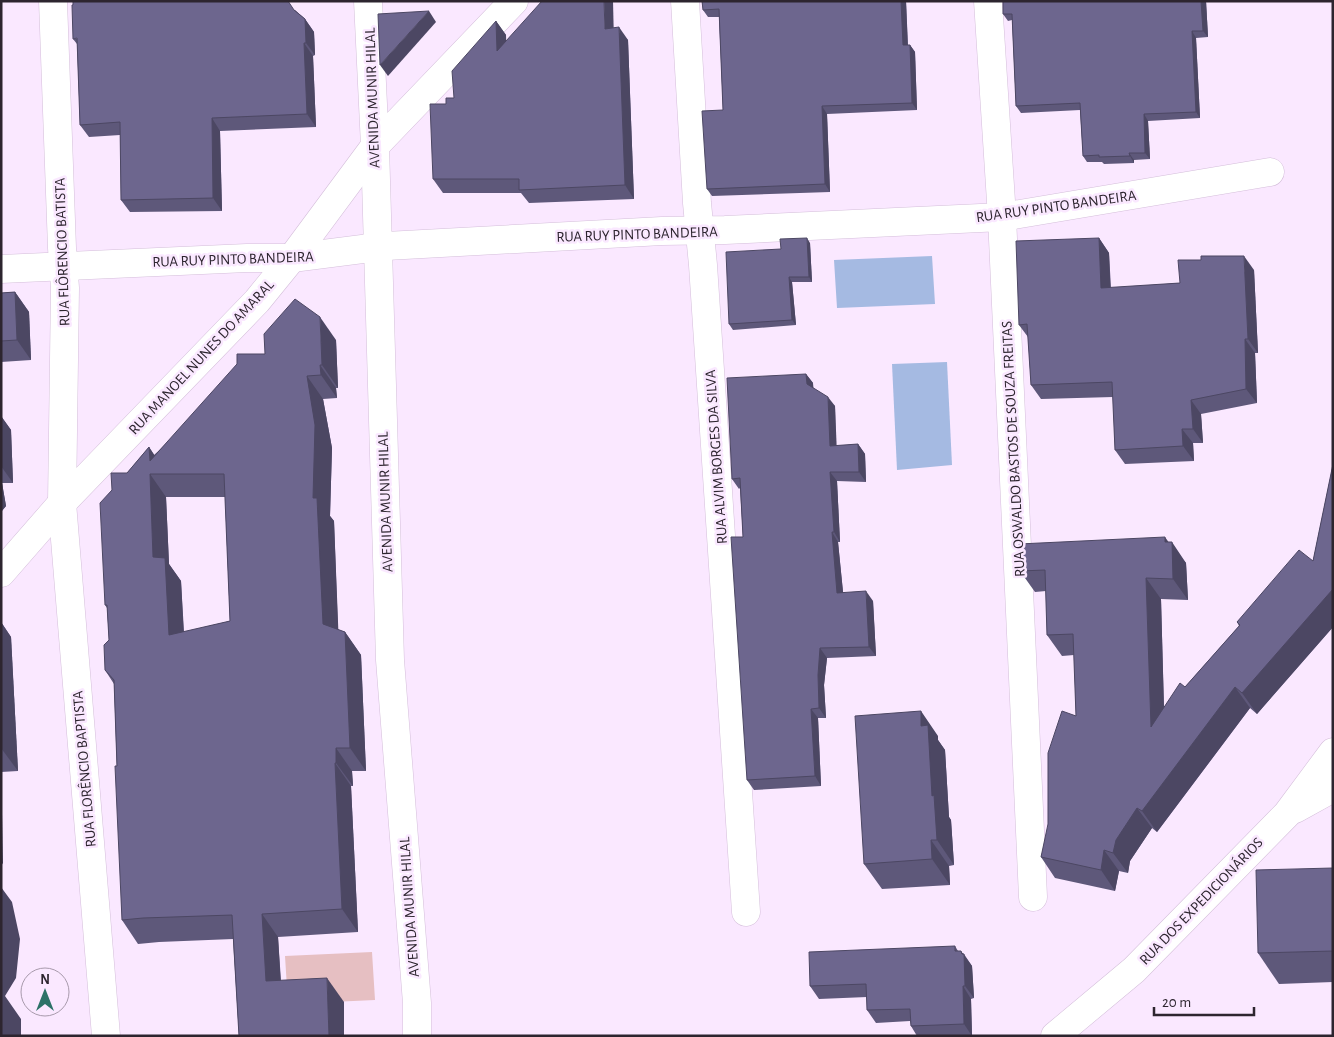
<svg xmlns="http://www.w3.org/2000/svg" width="1334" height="1037" font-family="'Alegreya Sans',sans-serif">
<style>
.green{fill:#e6bfc2}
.water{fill:#a5bae2}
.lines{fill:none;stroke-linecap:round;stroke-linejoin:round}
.minor-casing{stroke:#d4beda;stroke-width:29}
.minor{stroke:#fff;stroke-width:28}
.wall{fill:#5e587a;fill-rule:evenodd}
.shaded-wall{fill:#4c4763}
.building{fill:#6d668e;stroke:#4c4763;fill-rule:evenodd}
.labels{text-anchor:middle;stroke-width:5;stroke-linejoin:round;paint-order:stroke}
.street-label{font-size:15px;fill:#2d252f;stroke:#fae8ff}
</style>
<rect width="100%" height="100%" fill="#fae8ff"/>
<polygon class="green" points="372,952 375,1000 288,1004 285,956"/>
<g class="water">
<polygon points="932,256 935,304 837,308 834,260"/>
<polygon points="947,362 952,465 897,470 892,364"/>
</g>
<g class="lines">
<defs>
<g id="minor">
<polyline points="53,1 62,248 65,288 62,503 106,1036"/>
<polyline points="368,1 375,146 390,660 417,1003 417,1036"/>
<polyline points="685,1 697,203 703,265 746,912"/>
<polyline points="988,1 1002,217 1033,897"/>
<polyline points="1,269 247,258 292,258 386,246 662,231 725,230 1002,217 1270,172"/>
<polyline points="1,573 62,503 257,301 292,258 375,146 514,1"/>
<polyline points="1295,809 1333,788"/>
<polyline points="1055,1036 1134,970 1287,814 1333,752"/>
</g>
</defs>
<use href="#minor" class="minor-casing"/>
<use href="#minor" class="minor"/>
</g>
<g class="wall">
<polygon points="702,1 906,1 908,45 910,45 915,52 917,110 827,114 830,192 712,196 707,189 723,110 719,17 708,17 703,10"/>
<polygon points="1003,1 1206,1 1208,37 1196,38 1200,118 1148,121 1150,159 1134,160 1134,163 1104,164 1102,162 1087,162 1083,156 1080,110 1021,113 1016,106 1012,20 1008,21 1003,14"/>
<polygon points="295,10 305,19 314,32 315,55 313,56 316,127 220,131 222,211 130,212 121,200 120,135 89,137 80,125 77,44 73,39"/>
<polygon points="496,21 506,35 506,42 614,28 628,40 634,199 529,203 521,193 443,193 433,179 446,104 454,98"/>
<polygon points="1099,238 1109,253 1111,288 1180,283 1254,270 1258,353 1255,353 1257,403 1201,414 1203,443 1193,443 1194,461 1125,464 1115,450 1113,397 1041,399 1031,385 1028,337 1019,325"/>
<polygon points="810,243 812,282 792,282 796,325 733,330 729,324 781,249"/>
<polygon points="15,292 29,312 31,360 1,362 1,293"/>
<path d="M336,340L338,388H336L337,398L323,399L332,448L330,516L334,521L338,630L345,632L361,655L366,771H352L353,786H351L358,932L278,937L281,981L344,1002V1036H239L233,939L159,942L138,944L122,920L114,684L105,670L109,640L107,608L105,605L127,473L149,447L154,455L265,354ZM166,497H225L230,621L184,632L181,581L169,564Z"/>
<polygon points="806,374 813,383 813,388 835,406 836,446 858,444 865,454 866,482 837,481 840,542 838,542 843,592 873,601 876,656 827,658 824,685 826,718 818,718 821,786 754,790 747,780 743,537 740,488 739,489 732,479"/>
<polygon points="1,416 11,430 13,483 2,483 6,506 1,512"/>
<polygon points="1333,464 1333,627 1257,714 1250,708 1157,832 1152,828 1130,861 1128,873 1119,871 1115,891 1055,878 1041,857 1076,716 1074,655 1062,656 1047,635 1046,591 1035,592 1020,571 1168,542 1186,563 1188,600 1161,599 1164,707 1185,687 1239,626 1237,622 1313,561"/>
<polygon points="1,622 11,637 18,771 1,772"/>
<polygon points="938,736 938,740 945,750 949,817 951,820 954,865 949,866 950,885 882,889 864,864"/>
<polygon points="1333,868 1333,982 1279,984 1258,953"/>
<polygon points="955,946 958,951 964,954 972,966 974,998 971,999 972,1036 917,1036 911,1026 910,1021 876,1023 867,1010 867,997 819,999 810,986"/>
</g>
<g class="shaded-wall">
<polygon points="604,1 613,1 614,43 605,29"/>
<polygon points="901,1 906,1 908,53 903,45"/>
<polygon points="1201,1 1206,1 1208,37 1203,31"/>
<polygon points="429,11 436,22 388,76 380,65"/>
<polygon points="305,19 314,32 315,55 306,43"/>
<polygon points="496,21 506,35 507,65 497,51"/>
<polygon points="619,27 628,40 634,199 625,185"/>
<polygon points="1192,31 1196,38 1200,118 1196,112"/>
<polygon points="304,43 313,56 316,127 307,114"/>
<polygon points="910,45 915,52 917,110 912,103"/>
<polygon points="822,106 827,114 830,192 825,184"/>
<polygon points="1144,114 1148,121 1150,159 1145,153"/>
<polygon points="212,118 220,131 222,211 213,198"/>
<polygon points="1129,153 1134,160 1134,163 1130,156"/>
<polygon points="807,238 810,243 812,282 809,277"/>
<polygon points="1099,238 1109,253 1111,303 1101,288"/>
<polygon points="1244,256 1254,270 1258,353 1248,339"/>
<polygon points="789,277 792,282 796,325 792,320"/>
<polygon points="15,292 29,312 31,360 17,340"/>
<polygon points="320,317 336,340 338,388 322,365"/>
<polygon points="1245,339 1255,353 1257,403 1246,389"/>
<polygon points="320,365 336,388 337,398 321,375"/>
<polygon points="806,374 813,383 814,394 807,384"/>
<polygon points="307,376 323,399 332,448 330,516 334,521 339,647 323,624 313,498"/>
<polygon points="828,397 835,406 837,455 830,446"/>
<polygon points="1191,400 1201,414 1203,443 1193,429"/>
<polygon points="1,416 11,430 13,483 1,466"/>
<polygon points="1182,429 1193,443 1194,461 1183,446"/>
<polygon points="858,444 865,454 866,482 859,472"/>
<polygon points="149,447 165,471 150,461"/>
<polygon points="830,472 837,481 840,542 834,532"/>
<polygon points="150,474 166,497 169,564 181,581 185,659 169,635 153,557"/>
<polygon points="1,481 2,483 6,506 1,512"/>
<polygon points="832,532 838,542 844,602 837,593"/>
<polygon points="1165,537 1172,547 1172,542 1186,563 1188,600 1173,579 1165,542"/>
<polygon points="1146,578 1161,599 1165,748 1151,727"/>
<polygon points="1333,589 1333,627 1257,714 1242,693"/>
<polygon points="866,591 873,601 876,656 869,647"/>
<polygon points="1,622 11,637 18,771 1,748"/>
<polygon points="345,632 361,655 366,771 350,748"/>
<polygon points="820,648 827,658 824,685 826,718 819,708 818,675"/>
<polygon points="1235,687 1250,708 1157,832 1142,811"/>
<polygon points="811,709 818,718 821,786 815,776"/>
<polygon points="921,711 938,736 938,740 945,750 949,817 951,820 954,865 937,840 921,726"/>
<polygon points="336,748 352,771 353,786 336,763"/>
<polygon points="335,763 351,786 358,932 342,909"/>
<polygon points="1,808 2,814 3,863 1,866"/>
<polygon points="1137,808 1152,828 1130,861 1128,873 1113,853 1116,840"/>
<polygon points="931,840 949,866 950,885 932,859"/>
<polygon points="1104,850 1119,871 1115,891 1101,870"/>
<polygon points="1,887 12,902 20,939 16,978 5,996 21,1019 21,1036 1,1036"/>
<polygon points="262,914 278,937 282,1004 266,981"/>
<polygon points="961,951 972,966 974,998 965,986"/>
<polygon points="327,978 344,1002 344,1036 329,1036"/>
<polygon points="963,986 971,999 972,1036 964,1024"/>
</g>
<g class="building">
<polygon points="73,1 288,1 294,10 305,19 306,43 304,43 307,114 212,118 213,198 121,200 120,122 80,125 77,38 73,39 72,5 73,5"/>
<polygon points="542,1 604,1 605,29 619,27 625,185 519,190 519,179 433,179 430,104 446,104 446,98 454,98 452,71 496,21 497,51"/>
<polygon points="702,1 901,1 903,45 910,45 912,103 822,106 825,184 707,189 702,111 723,110 719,9 703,10"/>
<polygon points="1003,1 1201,1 1203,31 1192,31 1196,112 1144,114 1145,153 1129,153 1130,156 1099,157 1099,155 1083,156 1080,103 1016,106 1012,14 1003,14"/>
<polygon points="429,11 380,65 378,14"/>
<polygon points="807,238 809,277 789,277 792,320 729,324 726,252 781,249 780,239"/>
<polygon points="1099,238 1101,288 1180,283 1178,260 1201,260 1201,256 1244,256 1248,339 1245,339 1246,389 1191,400 1193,429 1182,429 1183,446 1115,450 1112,382 1031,385 1027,324 1019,325 1016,241"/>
<polygon points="15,292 17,340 1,341 1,293"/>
<path d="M295,299L320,317L322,365H320L321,375L307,376L315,425L313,498H317L323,624L345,632L350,748H336V763H335L342,909L262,914L266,981L327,978L329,1036H239L232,915L143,918L122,920L115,766H117L114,680L105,670L104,645L109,640L107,605H105L100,503L112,490L111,473H127L149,447L150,461L237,364V354H265L264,334ZM150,474H224L230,621L169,635L165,558L153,557Z"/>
<polygon points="806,374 807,384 828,397 830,446 858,444 859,472 830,472 834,532 832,532 837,593 866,591 869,647 820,648 818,675 819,708 811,709 815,776 747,780 731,537 743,537 740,478 732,479 727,378"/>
<polygon points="1333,464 1333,589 1242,693 1235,687 1142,811 1137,808 1116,840 1113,853 1104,850 1101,870 1041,857 1048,824 1048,753 1062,711 1076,716 1073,634 1047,635 1045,570 1020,571 1019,544 1165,537 1165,542 1172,542 1173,579 1146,578 1151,727 1180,683 1185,687 1240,625 1237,622 1299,550 1313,561"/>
<polygon points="921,711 921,726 928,725 932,796 934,795 937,840 931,840 932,859 864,864 855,716"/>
<polygon points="1333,868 1333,951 1258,953 1256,870"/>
<polygon points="955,946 955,951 961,951 962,954 964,954 965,986 963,986 964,1024 911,1026 910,1009 867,1010 866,984 810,986 809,952"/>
</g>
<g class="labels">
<g class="street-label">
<text transform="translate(372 98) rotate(-92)" y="5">AVENIDA MUNIR HILAL</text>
<text transform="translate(1056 206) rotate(-8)" y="5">RUA RUY PINTO BANDEIRA</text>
<text transform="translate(637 234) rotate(-2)" y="5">RUA RUY PINTO BANDEIRA</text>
<text transform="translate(62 252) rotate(-92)" y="5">RUA FLÔRENCIO BATISTA</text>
<text transform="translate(233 259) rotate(-2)" y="5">RUA RUY PINTO BANDEIRA</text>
<text transform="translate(201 357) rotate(-47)" y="5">RUA MANOEL NUNES DO AMARAL</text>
<text transform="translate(1013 449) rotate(-93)" y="5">RUA OSWALDO BASTOS DE SOUZA FREITAS</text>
<text transform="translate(716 457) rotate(-94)" y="5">RUA ALVIM BORGES DA SILVA</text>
<text transform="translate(385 502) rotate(-92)" y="5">AVENIDA MUNIR HILAL</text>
<text transform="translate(84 769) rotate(-95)" y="5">RUA FLORÊNCIO BAPTISTA</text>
<text transform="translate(1201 901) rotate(-46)" y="5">RUA DOS EXPEDICIONÁRIOS</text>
<text transform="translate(409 907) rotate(-94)" y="5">AVENIDA MUNIR HILAL</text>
</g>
</g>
<rect width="1334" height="1037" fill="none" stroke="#2d252f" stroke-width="5"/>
<g transform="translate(45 992)"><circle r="24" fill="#fae8ff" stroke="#a89aac"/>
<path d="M0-4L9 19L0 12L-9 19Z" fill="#2d7268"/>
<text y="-8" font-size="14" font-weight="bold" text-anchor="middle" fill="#2d252f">N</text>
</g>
<path d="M1154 1007v8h100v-8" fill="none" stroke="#2d252f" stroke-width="2.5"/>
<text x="1162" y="1007" font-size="15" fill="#2d252f" stroke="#fae8ff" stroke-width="4" paint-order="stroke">20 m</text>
</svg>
